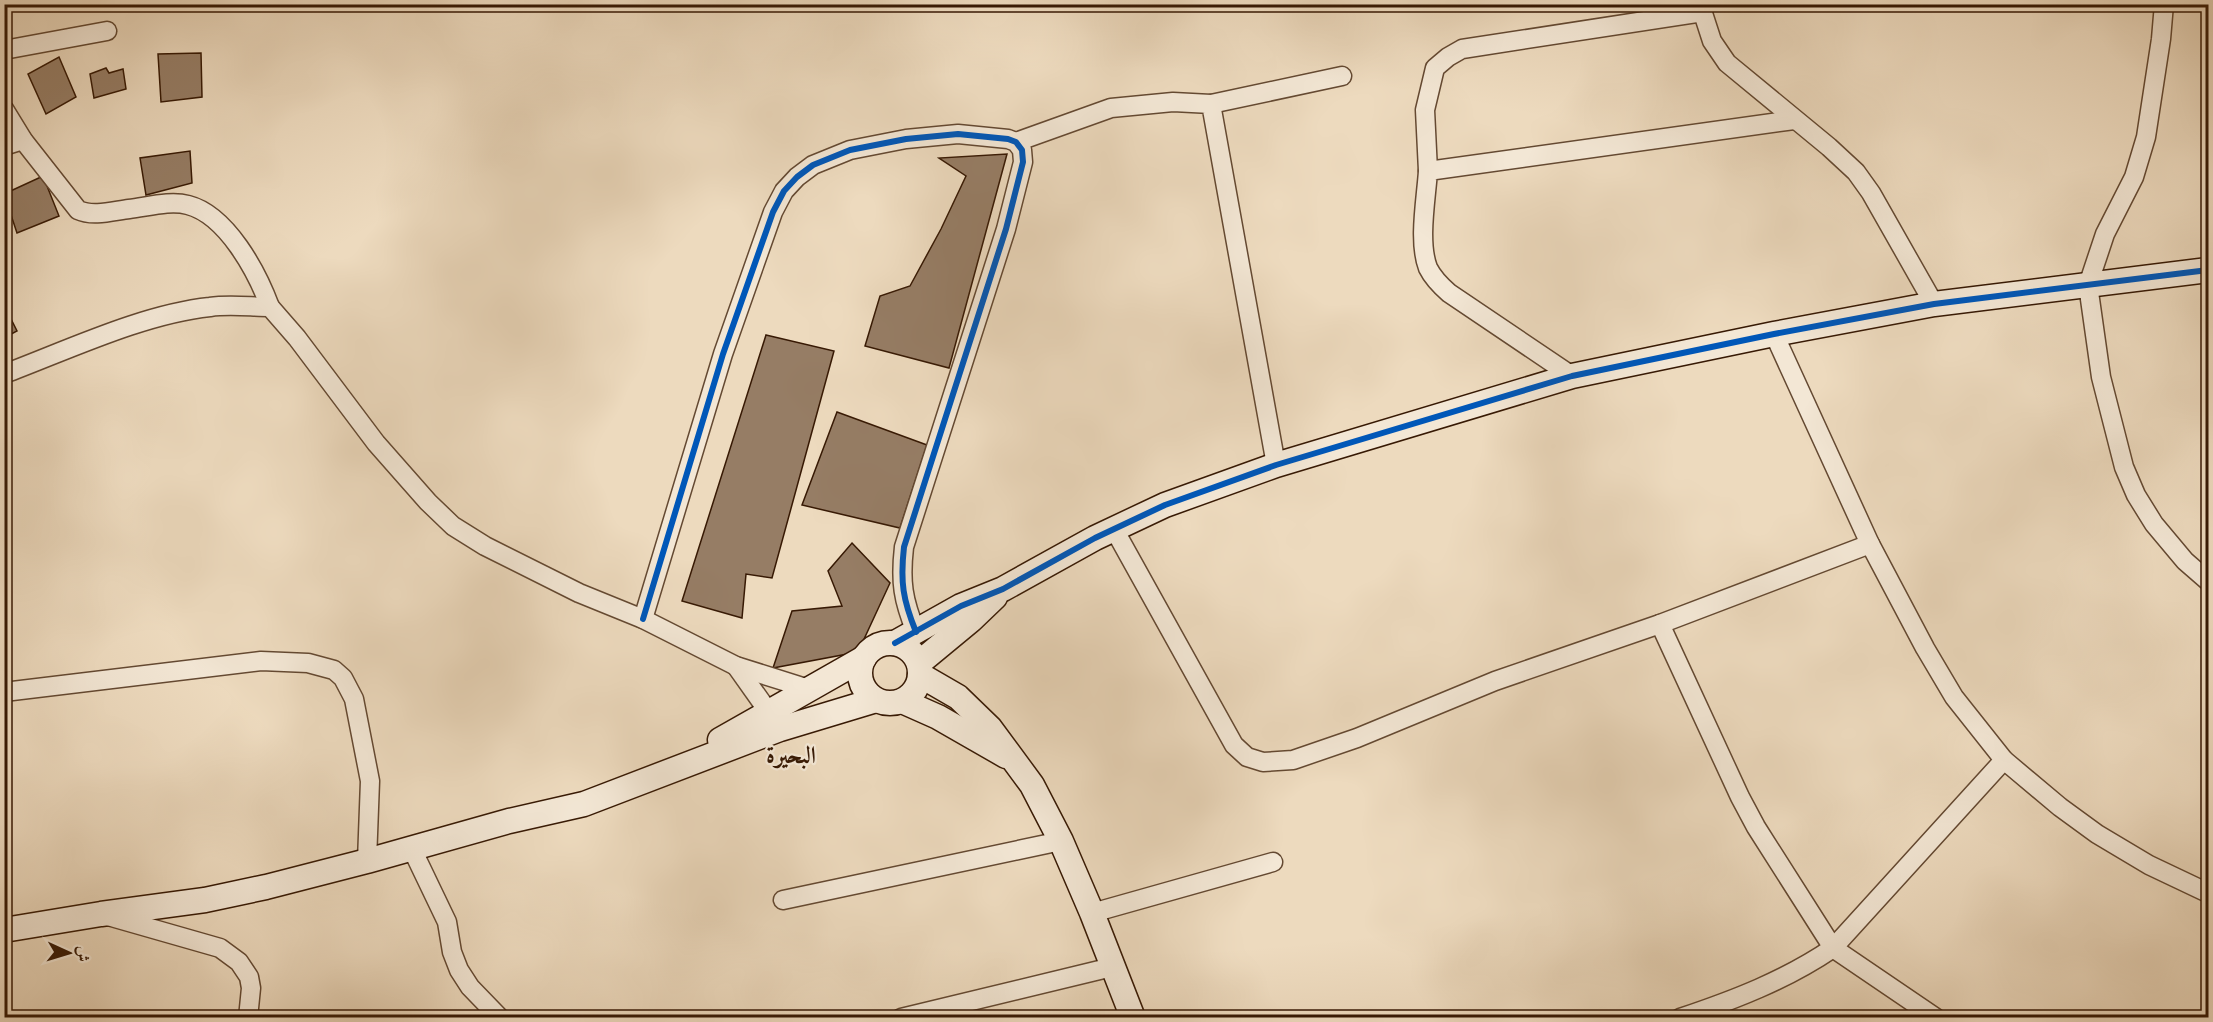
<svg xmlns="http://www.w3.org/2000/svg" width="2213" height="1022" font-family="'IM FELL English',Amiri,serif">
<style>
.building{fill:#967d65;stroke:#371904;stroke-width:1.5}
.lines{fill:none;stroke-linecap:round;stroke-linejoin:round}
.street-casing{stroke:#644932;stroke-width:21}
.secondary-casing{stroke:#371904;stroke-width:27}
.street{stroke:#f3e7d5;stroke-width:18}
.secondary{stroke:#f3e7d5;stroke-width:24}
.cycleway-casing{stroke:#f3e7d5;stroke-width:10}
.cycleway{stroke:#0057b8;stroke-width:6}
.labels{text-anchor:middle;stroke-width:4.5;stroke-linejoin:round;paint-order:stroke}
.neighbourhood-label{font-size:24px;font-weight:bold;fill:#371904;stroke:#f3e7d5}
</style>
<rect width="100%" height="100%" fill="#eddabe"/>
<filter id="stains"><feTurbulence type="fractalNoise" baseFrequency=".00333" numOctaves="4"/><feColorMatrix values="0 0 0 0 .2 0 0 0 0 .09 0 0 0 0 .02 0 0 0 .5 -.17"/></filter>
<radialGradient id="worn" r=".72"><stop offset=".6" stop-color="#630" stop-opacity="0"/><stop offset="1" stop-color="#630" stop-opacity=".3"/></radialGradient>
<g class="building">
<polygon points="201,53 202,97 161,102 158,54"/>
<polygon points="59,57 76,97 46,114 28,74"/>
<polygon points="106,68 109,73 123,69 126,89 94,98 90,74"/>
<polygon points="190,151 192,183 146,195 140,158"/>
<polygon points="1007,154 949,368 865,346 880,296 910,286 941,229 966,176 939,158"/>
<polygon points="43,176 59,216 17,233 4,194"/>
<polygon points="4,305 17,331 4,338"/>
<polygon points="766,335 834,351 772,578 746,574 742,618 682,601"/>
<polygon points="837,412 927,445 900,528 802,505"/>
<polygon points="852,543 890,583 858,652 773,668 792,611 842,606 828,571"/>
</g>
<g class="lines">
<defs>
<g id="street">
<polyline points="1700,4 1712,41 1727,63 1829,147 1856,172 1871,193 1934,304"/>
<polyline points="2164,4 2161,39 2146,137 2134,177 2105,234 2088,285 2101,377 2124,467 2136,495 2154,524 2185,561 2208,581"/>
<polyline points="4,50 107,31"/>
<polyline points="1211,104 1342,76"/>
<path d="M4,109L23,140L78,210C93,217 113,211 129,209C147,207 170,200 188,205C227,215 257,272 270,307"/>
<polyline points="1016,142 1111,108 1173,102 1211,104 1276,465"/>
<polyline points="4,146 23,140"/>
<polyline points="1428,171 1425,110 1435,68 1448,57 1462,49 1703,12"/>
<polyline points="1774,334 1870,544 1925,648 1954,697 2004,760 2060,807 2097,834 2149,865 2208,893"/>
<path d="M4,374C68,350 143,314 210,307C230,304 251,307 270,307L297,338L376,443L428,502L453,526L485,546L579,593L643,619L736,666L809,689"/>
<path d="M1572,376L1449,293C1441,286 1433,278 1428,268C1418,242 1426,200 1428,171L1794,120"/>
<polyline points="1114,529 1234,745 1247,757 1263,762 1293,760 1357,738 1495,681 1660,624 1870,544"/>
<path d="M643,619L723,354L773,212L784,191L797,177L813,165L850,150L906,139L958,134L1008,139L1016,142L1022,150L1023,162L1006,229L904,547C900,582 903,600 916,632"/>
<polyline points="1660,624 1740,797 1756,827 1833,948 1936,1018"/>
<polyline points="736,666 775,721"/>
<polyline points="4,692 261,661 308,663 334,670 343,678 354,699 370,781 367,861"/>
<polyline points="412,849 447,922 452,952 459,970 470,987 500,1018"/>
<polyline points="783,900 1061,841"/>
<polyline points="1092,913 1273,862"/>
<polyline points="108,916 220,948 239,962 249,977 251,988 248,1018"/>
<polyline points="901,1018 1112,967"/>
<path d="M1680,1018C1734,1000 1786,980 1833,948L2004,760"/>
</g>
<g id="secondary">
<polyline points="895,643 961,606 1003,589 1095,538 1165,505 1276,465 1572,376 1774,334 1934,304 2208,270"/>
<circle cx="890" cy="673" r="30"/>
<polyline points="919,663 971,620 995,597"/>
<polyline points="920,675 958,697 990,728 1032,785 1061,841 1092,913 1133,1018"/>
<polyline points="902,701 938,717 1006,756"/>
<polyline points="720,740 864,658"/>
<polyline points="4,930 101,914 205,900 266,887 367,861 509,821 584,804 780,729 876,700"/>
</g>
</defs>
<use href="#street" class="street-casing"/>
<use href="#secondary" class="secondary-casing"/>
<use href="#street" class="street"/>
<use href="#secondary" class="secondary"/>
<defs>
<g id="cycleway">
<path d="M643,619L723,354L773,212L784,191L797,177L813,165L850,150L906,139L958,134L1008,139L1016,142L1022,150L1023,162L1006,229L904,547C900,582 903,600 916,632"/>
<polyline points="895,643 961,606 1003,589 1095,538 1165,505 1276,465 1572,376 1774,334 1934,304 2208,270"/>
</g>
</defs>
<use href="#cycleway" class="cycleway-casing"/>
<use href="#cycleway" class="cycleway"/>
</g>
<g class="labels">
<g class="neighbourhood-label">
<text x="791" y="763">البحيرة</text>
</g>
</g>
<rect width="2213" height="1022" fill="none" stroke="#eddabe" stroke-width="24"/>
<rect x="6" y="6" width="2201" height="1010" fill="none" stroke="#371904" stroke-width="3"/>
<rect x="12" y="12" width="2189" height="998" fill="none" stroke="#371904" stroke-width="1.5"/>
<g transform="translate(69 953) rotate(94)" stroke="#f3e7d5" stroke-width="4.5" paint-order="stroke">
<path d="M0-4.5L10 22L0 15L-10 22Z" fill="#371904"/>
<text y="-9" font-size="16" font-weight="bold" text-anchor="middle" fill="#371904">ش</text>
</g>
<rect width="100%" height="100%" filter="url(#stains)"/>
<rect width="100%" height="100%" fill="url(#worn)"/>
</svg>
